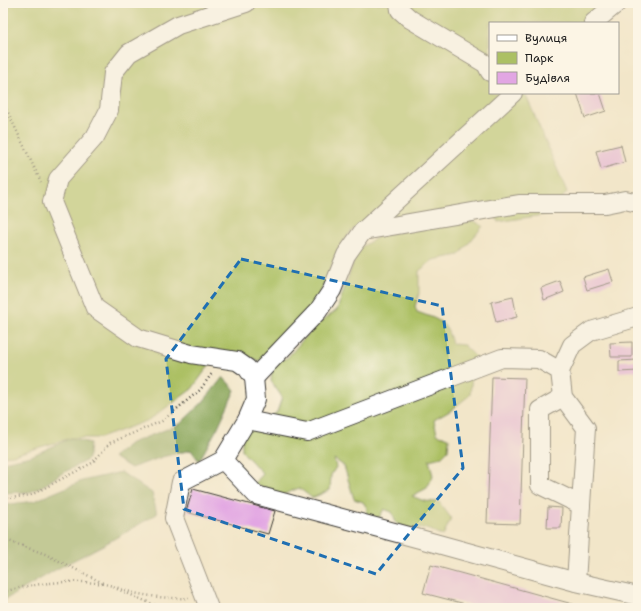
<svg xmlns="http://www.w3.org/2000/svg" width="641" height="611" font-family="'Shantell Sans',sans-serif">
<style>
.green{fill:#acc064;stroke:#646e40}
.forest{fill:#89a65a;stroke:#52613b}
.building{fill:#e2a6e3}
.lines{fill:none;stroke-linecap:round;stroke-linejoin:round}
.minor-casing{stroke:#3c3a36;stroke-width:20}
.path{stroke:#3c3a36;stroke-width:2.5;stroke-dasharray:1 3;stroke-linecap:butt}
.minor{stroke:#fff;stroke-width:18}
.marked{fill:none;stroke:#1f6fb2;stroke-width:3;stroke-dasharray:8 5;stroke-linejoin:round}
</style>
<rect width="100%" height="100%" fill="#fcf5e5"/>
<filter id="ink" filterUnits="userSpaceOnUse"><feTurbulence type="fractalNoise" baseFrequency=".025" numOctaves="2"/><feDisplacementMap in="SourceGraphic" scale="8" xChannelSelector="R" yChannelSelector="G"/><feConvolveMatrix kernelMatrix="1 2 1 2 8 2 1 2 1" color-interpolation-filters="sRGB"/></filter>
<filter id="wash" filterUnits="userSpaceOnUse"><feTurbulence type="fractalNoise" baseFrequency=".012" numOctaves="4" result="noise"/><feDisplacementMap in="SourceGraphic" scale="16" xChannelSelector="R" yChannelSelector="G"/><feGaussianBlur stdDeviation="0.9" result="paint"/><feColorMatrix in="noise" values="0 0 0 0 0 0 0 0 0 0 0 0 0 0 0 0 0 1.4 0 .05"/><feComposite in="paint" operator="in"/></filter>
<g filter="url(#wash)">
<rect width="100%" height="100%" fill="#f2e6c9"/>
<g class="green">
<polygon points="3,3 608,3 585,23 490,23 490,93 525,93 567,192 549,214 498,222 489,203 354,228 339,247 315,306 264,362 240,355 217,354 192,389 149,420 100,438 71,438 13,455 3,456"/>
<path d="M474,221L483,226L459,255L433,260L419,271V294L415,306L417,312C439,320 446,320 452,344L464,345L484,365L472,375L470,395L450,411L434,420L437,434L449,438L448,450L441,457L429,460L433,476L427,488L412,496L424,501L439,502L451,518L443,536L426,528L406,529L396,523L392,512L384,509L379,518L366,515L367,508L363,502L354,499L344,466L334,459L336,467L331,475L330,490L312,498L299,488L280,496L254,484L263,474L242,451V438L251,427L262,424L277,412L282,397L271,381L273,362L287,358L314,327L337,310L358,249L383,234Z"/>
</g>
<g class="forest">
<polygon points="223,377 235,390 218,427 199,461 191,450 162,457 131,468 113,457 131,443 180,424 203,402"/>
<polygon points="71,438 90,443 89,455 87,460 59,475 46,484 30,492 3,493 3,462 31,456"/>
<polygon points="121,472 152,493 157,514 107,543 57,569 3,601 3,505 34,501 82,481"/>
</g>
<g id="blocks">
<g class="building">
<polygon points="577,93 600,93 606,111 585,118"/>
<polygon points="621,145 625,162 601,169 596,151"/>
<polygon points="609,269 613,282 587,290 583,277"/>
<polygon points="560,281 564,292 544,300 541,288"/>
<polygon points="513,297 517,317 496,322 491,302"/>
<polygon points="632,342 632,357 611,357 610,343"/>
<polygon points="637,360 638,371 619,372 619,361"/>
<polygon points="492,377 525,378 520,524 487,523"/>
<polygon points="193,489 275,511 268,534 186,512"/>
<polygon points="548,507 562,508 561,528 547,528"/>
<polygon points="431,565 587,608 481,608 423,593"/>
</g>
</g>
</g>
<g filter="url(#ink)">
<use href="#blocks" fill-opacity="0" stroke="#3c3a36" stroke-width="1"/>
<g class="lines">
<defs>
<g id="minor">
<polyline points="399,3 400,10 410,19 486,64 490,72"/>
<polyline points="593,23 617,3"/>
<polyline points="363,231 519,204 605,204 625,200 638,203"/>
<polyline points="560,371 572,345 591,331 638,317"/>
<polyline points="254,378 318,311 332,290 346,255 363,231 513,93"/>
<polyline points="563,397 540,410 540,485 581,505"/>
<polyline points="247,420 307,432 502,358 539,359 560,371 563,397 586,428 576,582"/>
<polyline points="223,460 256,495 420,539 576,582 638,596"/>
<polyline points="209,608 174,518 181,482 223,460 247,420 256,399 254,378 247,368 237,361 191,354 138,338 95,308 52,202 58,179 95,137 109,110 113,73 129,53 178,25 246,3"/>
</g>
</defs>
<use href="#minor" class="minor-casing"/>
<g class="path">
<polyline points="3,102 41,182"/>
<polyline points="3,499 31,495 92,463 110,443 162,421 200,390 213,372"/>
<polyline points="3,539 45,554 103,583"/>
<polyline points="117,589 162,608"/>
<path d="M3,592C35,583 71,579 104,584C116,586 127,592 139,594C155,597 173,599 189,598"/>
</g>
<use href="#minor" class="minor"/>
</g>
</g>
<path d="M0 0H641V611H0ZM241,259L442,306L463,468L376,574L184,509L166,359Z" fill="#f2e6c9" fill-opacity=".55" fill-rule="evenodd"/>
<path class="marked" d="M241,259L442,306L463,468L376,574L184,509L166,359Z"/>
<rect width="641" height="611" fill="none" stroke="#fcf5e5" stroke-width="16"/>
<rect x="489" y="22" width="130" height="72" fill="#fcf5e5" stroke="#a29e95"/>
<rect x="497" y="35" width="20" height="6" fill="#ffffff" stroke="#a29e95"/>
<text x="525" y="42" font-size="12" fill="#1c1c1c">Вулиця</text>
<rect x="497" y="52" width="20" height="12" fill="#acc064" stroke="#a29e95"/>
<text x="525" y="62" font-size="12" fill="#1c1c1c">Парк</text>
<rect x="497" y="72" width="20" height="12" fill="#e2a6e3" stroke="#a29e95"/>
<text x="525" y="82" font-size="12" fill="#1c1c1c">Будівля</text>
</svg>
